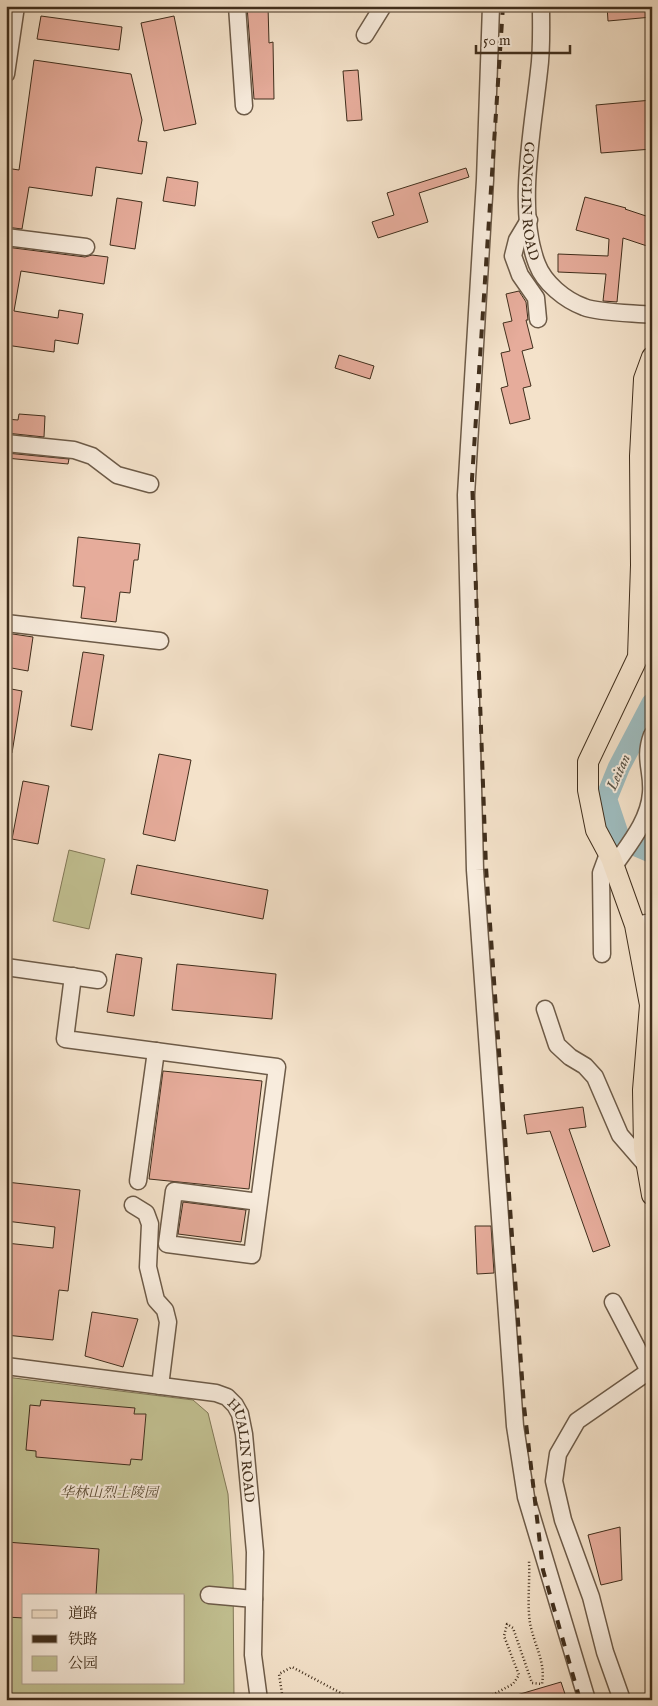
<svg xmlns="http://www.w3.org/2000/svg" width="658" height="1706" font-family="'IM FELL English','Noto Serif SC',serif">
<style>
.green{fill:#c2c192;stroke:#817857;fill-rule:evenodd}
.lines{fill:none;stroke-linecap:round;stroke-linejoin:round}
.river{stroke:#9ebcbf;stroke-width:22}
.building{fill:#e6ac9b;stroke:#402e1c}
.minor-casing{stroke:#6d5b48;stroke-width:19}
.major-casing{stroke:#402e1c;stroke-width:22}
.path{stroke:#402e1c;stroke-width:2.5;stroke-dasharray:1 2.5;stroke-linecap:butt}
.minor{stroke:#f8ecdd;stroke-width:16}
.major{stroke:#f4e2ca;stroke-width:20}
.rail{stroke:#402e1c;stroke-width:4;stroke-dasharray:9 9;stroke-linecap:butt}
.labels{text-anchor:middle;stroke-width:4;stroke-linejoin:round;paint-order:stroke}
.street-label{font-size:14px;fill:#402e1c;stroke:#f8ecdd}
.park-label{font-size:14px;font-style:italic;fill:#5a4b34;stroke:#f8ecdd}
.water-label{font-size:15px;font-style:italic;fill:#585245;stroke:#f8ecdd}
</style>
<rect width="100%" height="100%" fill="#f4e2ca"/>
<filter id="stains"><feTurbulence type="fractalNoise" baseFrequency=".004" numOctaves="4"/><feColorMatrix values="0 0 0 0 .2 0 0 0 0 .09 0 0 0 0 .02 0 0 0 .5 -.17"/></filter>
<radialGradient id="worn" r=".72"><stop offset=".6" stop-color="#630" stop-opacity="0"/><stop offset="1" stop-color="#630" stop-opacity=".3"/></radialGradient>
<g class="green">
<polygon points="69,850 105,859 89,929 53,921"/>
<path d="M6,1377L193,1400L208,1413L228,1494L233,1576L234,1700H6ZM24,1595H184V1682H24Z"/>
</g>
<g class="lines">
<polyline class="river" points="652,704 619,767 606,799 619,838 652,852"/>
</g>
<g class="building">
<polygon points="247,6 268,6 269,43 273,42 274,99 254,99"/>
<polygon points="607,6 652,6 652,17 608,21"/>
<polygon points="41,16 122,27 119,50 37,39"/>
<polygon points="174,16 196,124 164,131 141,23"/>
<polygon points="34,60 131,74 142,120 138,141 147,142 142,174 96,167 92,196 29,187 22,229 6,227 6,168 19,170"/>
<polygon points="358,70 362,120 347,121 343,71"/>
<polygon points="652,100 652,149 601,153 596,105"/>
<polygon points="466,168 469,177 419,193 428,222 378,238 372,222 394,215 387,193"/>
<polygon points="167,177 198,182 195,206 163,201"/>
<polygon points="585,197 626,208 625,209 652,218 652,230 647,246 623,238 617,302 603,301 606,274 558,272 558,254 608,256 609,239 576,230"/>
<polygon points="117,198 142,202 135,249 110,245"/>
<polygon points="6,247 85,257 92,255 108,257 104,284 21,271 14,311 58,318 59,310 83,314 78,344 55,340 54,352 6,345"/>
<polygon points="519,291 526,302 528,320 526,320 533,348 522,351 531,386 523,388 530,419 510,424 501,388 508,386 501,353 510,351 503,323 512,321 506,294"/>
<polygon points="339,355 374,366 370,379 335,368"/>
<polygon points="19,414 45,416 44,437 6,433 6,419 18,420"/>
<polygon points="6,453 69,459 68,464 6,458"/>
<polygon points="78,537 140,544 138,560 134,560 130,593 120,592 116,622 81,618 85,587 73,586"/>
<polygon points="6,633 33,637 28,671 6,667"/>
<polygon points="83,652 104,655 92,730 71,726"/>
<polygon points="6,688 22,691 12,753 6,752"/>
<polygon points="159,754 191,760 175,841 143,834"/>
<polygon points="23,781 49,786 38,844 12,839"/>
<polygon points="137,865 268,890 263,919 131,894"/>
<polygon points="116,954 142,958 134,1016 107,1012"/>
<polygon points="177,964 276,974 272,1019 172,1010"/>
<polygon points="163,1071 262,1081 249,1189 149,1179"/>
<polygon points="583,1107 586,1127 569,1129 610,1246 593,1252 550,1131 527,1134 524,1115"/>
<polygon points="6,1182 80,1190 68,1291 59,1290 53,1340 6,1335 6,1243 53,1248 55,1227 6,1221"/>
<polygon points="183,1202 246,1210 241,1242 178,1234"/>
<polygon points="475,1226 491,1226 494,1273 477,1274"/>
<polygon points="92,1312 138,1319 123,1367 85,1356"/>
<polygon points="41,1400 135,1408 134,1414 146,1414 142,1460 131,1459 130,1465 36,1457 36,1451 26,1450 30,1405 40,1406"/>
<polygon points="620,1527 622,1580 601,1585 588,1535"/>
<polygon points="6,1542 99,1549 96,1595 24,1595 24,1618 6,1617"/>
<polygon points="561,1682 567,1700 510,1700 510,1697"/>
</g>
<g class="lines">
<defs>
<g id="minor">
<polyline points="237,6 244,106"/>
<polyline points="491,6 485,180 466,495 475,870 515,1426 526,1497 587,1700"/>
<path id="s1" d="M541,6C541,28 542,50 539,71C533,128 516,210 537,264C544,283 565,300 584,307C599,313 634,313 652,315"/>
<polyline points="365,35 383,6"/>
<polyline points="6,74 16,6"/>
<polyline points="529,220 517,240 513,256 520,275 536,298 538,319"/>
<polyline points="6,237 86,247"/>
<polyline points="6,443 74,450 92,456 117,475 150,484"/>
<polyline points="6,623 160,641"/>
<path d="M614,866C629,844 649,821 651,793C653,771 643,759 652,735"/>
<polyline points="635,925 652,922"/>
<polyline points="602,954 601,873 608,854"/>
<polyline points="6,967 98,980"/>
<polyline points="73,976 65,1039 277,1067 252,1255 167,1244 174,1191 259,1202"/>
<polyline points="545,1009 557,1045 570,1057 585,1066 595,1077 620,1135 646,1165"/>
<polyline points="138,1181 156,1051"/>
<polyline points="133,1205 146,1213 150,1224 148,1267 156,1300 165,1310 168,1322 160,1386"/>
<polyline points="613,1302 649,1371"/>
<path id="s2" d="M6,1366L216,1393L227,1397L235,1405L240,1414L244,1434L255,1552L253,1655L259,1700"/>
<polyline points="209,1595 254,1599"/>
<polyline points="622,1700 605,1652 591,1597 563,1520 554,1481 558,1454 577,1421 652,1369"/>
</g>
<polyline id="major" points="652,357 644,379 640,456 641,565 638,657 588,762 588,790 596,830 611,858 635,925 650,1005 643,1090 644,1149 652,1195"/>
</defs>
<use href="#minor" class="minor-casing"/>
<use href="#major" class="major-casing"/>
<g class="path">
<polyline points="283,1700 279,1674 292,1667 354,1700"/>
<path d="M483,1700L513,1684L519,1675L504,1636L507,1624L513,1628L532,1683L542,1684C546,1662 534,1645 530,1623C527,1604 530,1581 529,1561"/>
</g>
<use href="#minor" class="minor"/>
<use href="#major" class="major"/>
<polyline class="rail" points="503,6 472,479 486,867 524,1406 543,1570 580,1700"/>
</g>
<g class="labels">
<g class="street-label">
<text dy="5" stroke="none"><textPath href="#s1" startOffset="196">GONGLIN ROAD</textPath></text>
<text dy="5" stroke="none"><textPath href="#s2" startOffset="281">HUALIN ROAD</textPath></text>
</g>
<g class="park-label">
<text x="109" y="1497">华林山烈士陵园</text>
</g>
<g class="water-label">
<text transform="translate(618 772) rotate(-66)" y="5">Leitan</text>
</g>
</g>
<rect width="658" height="1706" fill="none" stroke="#f4e2ca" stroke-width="25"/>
<rect x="8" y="8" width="643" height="1691" fill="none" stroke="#402e1c" stroke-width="2.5"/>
<rect x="12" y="12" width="633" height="1681" fill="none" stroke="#402e1c"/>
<rect x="22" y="1594" width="162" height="90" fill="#f8ecdd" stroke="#aea090"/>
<rect x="32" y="1610" width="25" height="8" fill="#f4e2ca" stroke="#aea090"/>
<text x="68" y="1618" font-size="15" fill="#402e1c">道路</text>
<rect x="32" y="1635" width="25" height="8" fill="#402e1c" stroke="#aea090"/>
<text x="68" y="1644" font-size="15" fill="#402e1c">铁路</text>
<rect x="32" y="1656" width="25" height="15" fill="#c2c192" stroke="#aea090"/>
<text x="68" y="1668" font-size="15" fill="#402e1c">公园</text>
<path d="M476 45v8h94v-8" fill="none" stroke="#402e1c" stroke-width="2.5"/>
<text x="483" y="45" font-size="15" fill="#402e1c" stroke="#f8ecdd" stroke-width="4" paint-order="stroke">50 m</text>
<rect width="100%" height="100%" filter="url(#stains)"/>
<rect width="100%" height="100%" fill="url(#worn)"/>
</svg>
